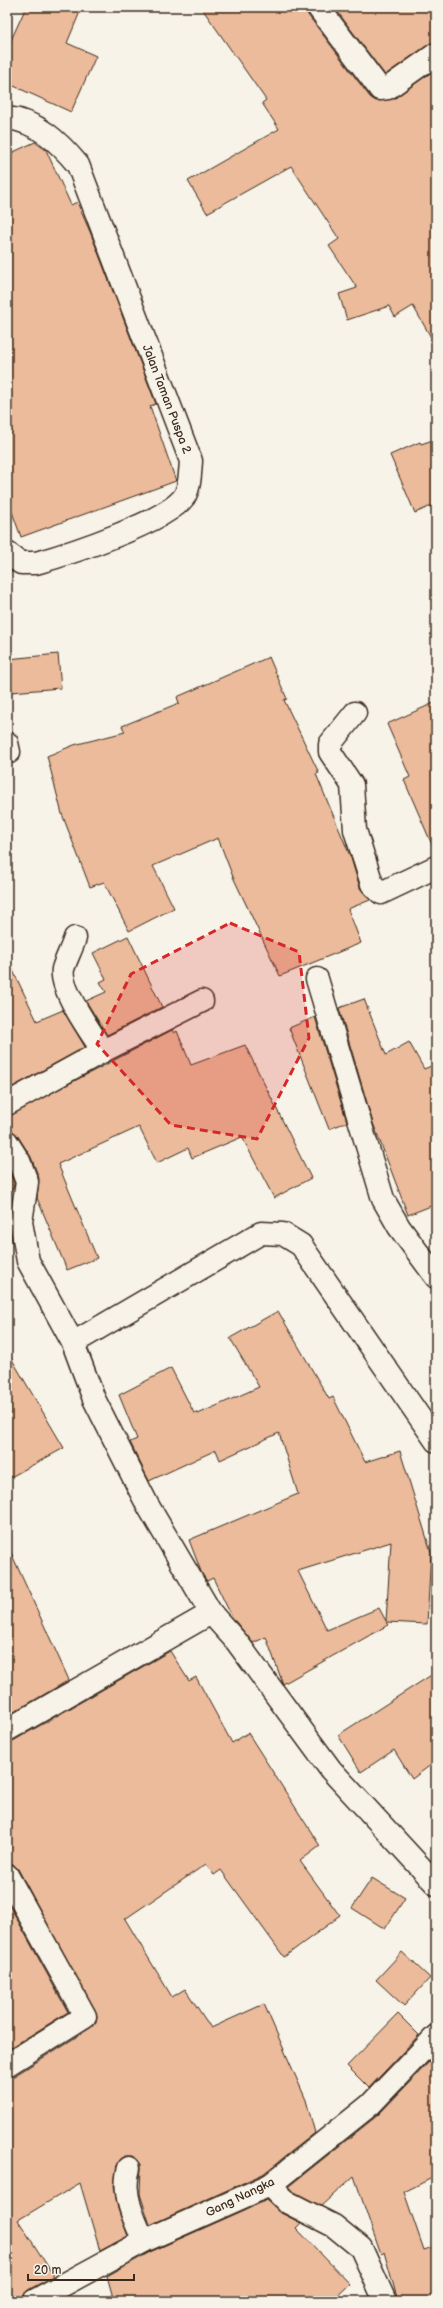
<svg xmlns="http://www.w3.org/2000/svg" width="443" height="2308" font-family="'Balsamiq Sans',sans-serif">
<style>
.building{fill:#ebbb9b;stroke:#3b2a1e;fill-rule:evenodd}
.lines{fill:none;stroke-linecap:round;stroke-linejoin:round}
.minor-casing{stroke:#3b2a1e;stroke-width:25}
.minor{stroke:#f7f3e8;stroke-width:22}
.marked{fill:#d62828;fill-opacity:0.2;stroke:#d62828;stroke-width:3;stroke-dasharray:8 5;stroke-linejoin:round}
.labels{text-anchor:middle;stroke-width:3;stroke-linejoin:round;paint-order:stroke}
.street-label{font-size:12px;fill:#3b2a1e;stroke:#f7f3e8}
</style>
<rect width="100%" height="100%" fill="#f7f3e8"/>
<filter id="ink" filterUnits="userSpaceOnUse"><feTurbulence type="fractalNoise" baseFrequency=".025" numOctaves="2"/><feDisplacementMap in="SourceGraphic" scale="8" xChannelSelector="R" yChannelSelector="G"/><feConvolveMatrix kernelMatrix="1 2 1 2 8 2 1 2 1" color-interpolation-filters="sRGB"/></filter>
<g filter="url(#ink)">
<g class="building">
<polygon points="26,7 82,7 67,43 96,56 71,112 7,83 7,49"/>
<polygon points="201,7 306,7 308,15 370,97 376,101 395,98 436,69 436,346 413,306 395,317 389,306 347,320 339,294 357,288 329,246 339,239 291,166 207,213 188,181 279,129 262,103 266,100"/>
<polygon points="334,7 436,7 436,42 429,44 385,75"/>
<polygon points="35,142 46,150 71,205 77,202 91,234 156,404 150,406 176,481 21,537 7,498 7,155"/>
<polygon points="436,439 436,504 415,513 390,455 420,442 421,444"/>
<polygon points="58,654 61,688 11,692 8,659"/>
<polygon points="269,657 287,699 284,700 319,773 316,774 351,858 360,888 370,900 348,909 361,943 280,976 233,877 218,838 153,866 174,908 129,931 104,882 90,887 62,814 47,756 74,745 125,732 122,726 179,703 177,697"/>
<polygon points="436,702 436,854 404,780 410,777 387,724"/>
<polygon points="128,936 162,1007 107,1035 86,1001 106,992 100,982 106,979 93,953"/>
<polygon points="7,958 37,1021 63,1010 85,1047 7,1090"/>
<polygon points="364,999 386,1055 409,1042 424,1069 436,1064 436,1204 408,1215 373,1123 339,1008"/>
<polygon points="315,1017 347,1122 329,1129 289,1028"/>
<polygon points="172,1030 174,1033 177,1031 191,1065 245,1045 311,1178 274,1198 242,1137 192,1158 188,1148 157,1163 139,1127 58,1164 97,1258 67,1270 37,1198 39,1178 31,1157 17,1135 7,1130 7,1116"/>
<polygon points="7,1165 14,1183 13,1189 7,1193"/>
<path d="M278,1311L329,1399L333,1397L365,1462L400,1451L431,1552L427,1624L386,1622L388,1625L283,1684L266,1637L253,1643L232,1617L213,1578L207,1581L202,1574L189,1540L298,1494L279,1433L220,1460L216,1450L149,1481L130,1442L137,1439L119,1395L171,1368L194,1413L197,1412L198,1414L259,1387L230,1338ZM391,1542L386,1621L379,1608L327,1630L298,1571Z"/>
<polygon points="7,1351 64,1448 7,1479"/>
<polygon points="7,1544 69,1680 7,1716"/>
<polygon points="170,1651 189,1681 196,1677 232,1743 248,1733 320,1846 300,1861 340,1916 284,1957 221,1870 214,1875 206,1864 125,1919 172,1997 185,1989 211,2028 264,2004 306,2100 315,2133 263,2174 150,2225 140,2194 141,2164 132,2156 125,2156 117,2165 114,2186 118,2209 128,2236 100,2251 80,2183 18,2220 54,2276 28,2290 23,2295 22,2301 18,2301 7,2289 7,2077 14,2076 92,2027 96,2022 97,2016 18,1869 13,1864 7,1863 7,1742 13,1741"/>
<polygon points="436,1672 436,1761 412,1779 394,1750 361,1772 338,1735"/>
<polygon points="372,1878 405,1898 385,1929 352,1908"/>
<polygon points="7,1901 68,2012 7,2050"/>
<polygon points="402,1952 430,1978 404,2006 376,1980"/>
<polygon points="398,2014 419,2035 369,2088 347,2066"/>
<polygon points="431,2060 436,2066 436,2176 404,2192 424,2250 436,2246 436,2301 398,2301 384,2252 381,2255 354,2176 321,2206 294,2192 289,2186 378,2115"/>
<polygon points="267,2200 281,2213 301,2223 296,2228 350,2284 332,2301 114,2301 107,2276 150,2252"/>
</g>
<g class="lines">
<defs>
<g id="minor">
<polyline points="318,7 380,89 388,88 436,54"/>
<path d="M7,118C37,121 59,142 78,165L191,461C190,473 190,488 184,497C166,522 68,554 36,563H21L7,553"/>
<polyline points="355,713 330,744 330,752 352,785 355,830 372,884 381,893 436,867"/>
<polyline points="7,743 9,752"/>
<path d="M75,938C72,948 66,959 63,969C59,989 92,1034 103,1051"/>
<polyline points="317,979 383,1199 399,1227 436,1277"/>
<polyline points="7,1104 103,1051 202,1001"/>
<polyline points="7,1142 19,1161 27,1182 21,1222 28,1261 73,1343 94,1399 147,1504 211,1613 237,1642 331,1770 436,1884"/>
<polyline points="73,1343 261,1233 283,1234 301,1245 436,1441"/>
<polyline points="7,1730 211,1613"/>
<polyline points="7,1875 85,2016 7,2065"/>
<path d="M129,2168C121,2192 134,2220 144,2241"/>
<polyline points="270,2185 287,2202 334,2226 361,2248 385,2301"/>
<polyline points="34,2301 144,2241 270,2185 370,2105 436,2036"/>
</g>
</defs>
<use href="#minor" class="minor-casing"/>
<use href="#minor" class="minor"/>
</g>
</g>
<path class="marked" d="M230,923L299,952L309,1038L257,1139L171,1125L97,1044L131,974Z"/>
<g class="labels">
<g class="street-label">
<text transform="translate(167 399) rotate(69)" y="4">Jalan Taman Puspa 2</text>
<text transform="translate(240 2197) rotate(-26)" y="4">Gang Nangka</text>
</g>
</g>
<rect width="443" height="2308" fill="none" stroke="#f7f3e8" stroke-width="24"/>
<rect x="12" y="12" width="419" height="2284" fill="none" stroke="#3b2a1e" stroke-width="1.5" filter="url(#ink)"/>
<path d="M28 2274v6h106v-6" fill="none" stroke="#3b2a1e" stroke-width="2"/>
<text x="34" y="2274" font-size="12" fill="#3b2a1e" stroke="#f7f3e8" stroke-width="3" paint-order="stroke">20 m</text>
</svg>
